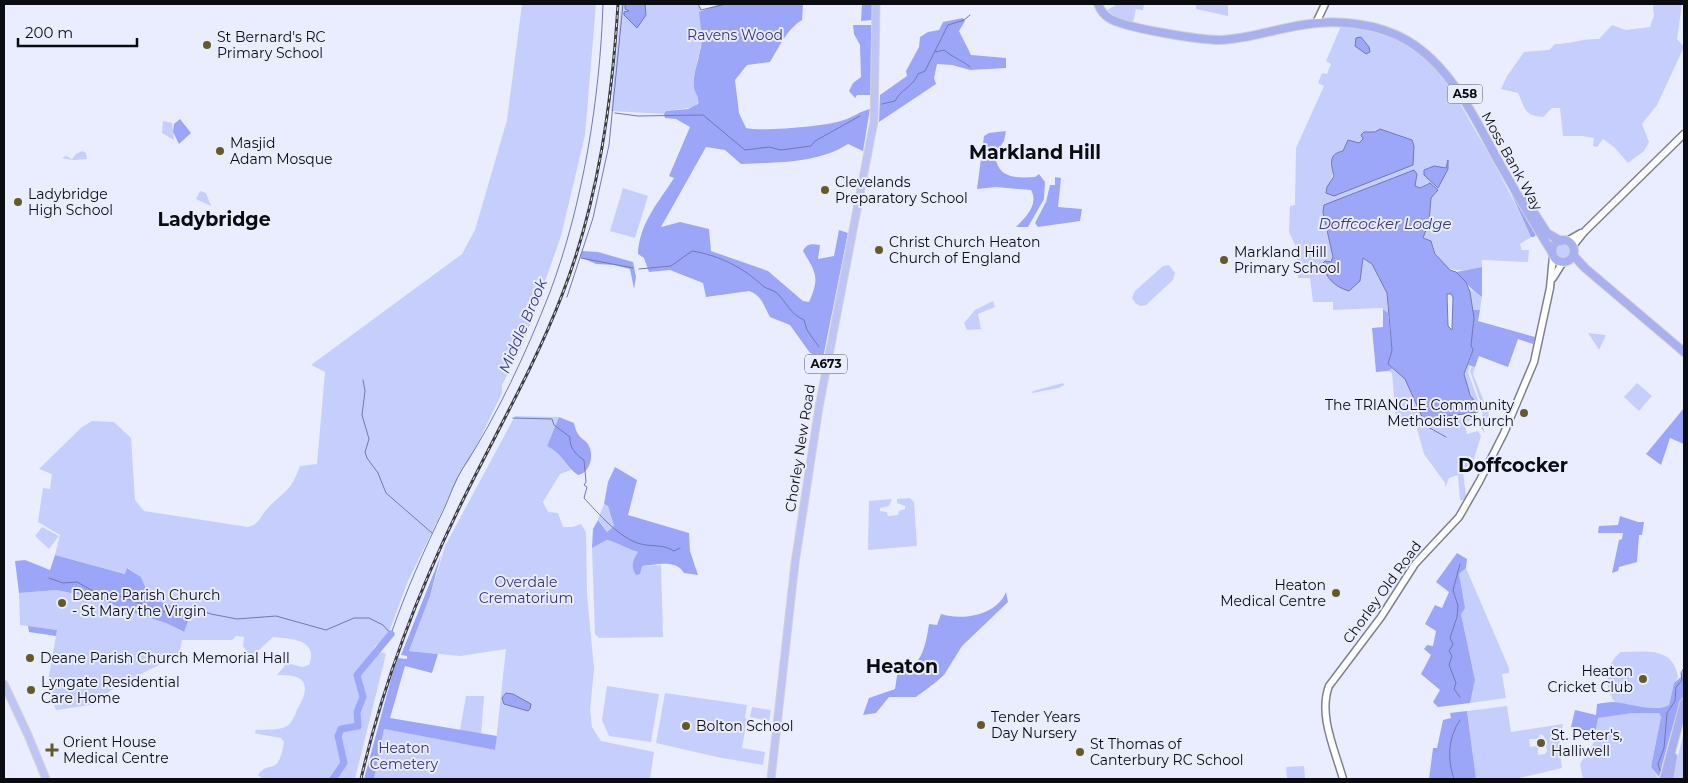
<svg xmlns="http://www.w3.org/2000/svg" width="1688" height="783" font-family="Montserrat,sans-serif">
<style>
.green{fill:#c6cefd;fill-rule:evenodd}
.forest{fill:#9ca6f9}
.water{fill:#9da7fa;stroke:#7178b4;fill-rule:evenodd}
.lines{fill:none;stroke-linecap:round;stroke-linejoin:round}
.stream{stroke:#7178b4;stroke-width:1}
.river{stroke:#9da7fa;stroke-width:7}
.secondary-casing{stroke:#7e8191;stroke-width:9}
.primary-casing{stroke:#d3d3d4;stroke-width:9}
.trunk-casing{stroke:#d3d3d4;stroke-width:10}
.secondary{stroke:#fff;stroke-width:6}
.primary{stroke:#bec4f3;stroke-width:7}
.trunk{stroke:#a8b0ef;stroke-width:8}
.rail-casing{stroke:#3c3d45;stroke-width:3}
.rail{stroke:#eaedff;stroke-width:1;stroke-dasharray:4;stroke-linecap:butt}
.poi-dot{fill:#655a27;stroke:#eaedff;stroke-width:2}
.labels{text-anchor:middle;stroke-width:4;stroke-linejoin:round;paint-order:stroke}
.shield{fill:#eaedff;stroke:#4e5058;stroke-width:1}
.shield-label{font-size:12px;font-weight:bold;fill:#0b0c11}
.park-label{font-size:14px;fill:#343190;stroke:#eaedff}
.poi-label{font-size:14px;fill:#0b0c11;stroke:#eaedff;text-anchor:start}
.street-label{font-size:14px;fill:#0b0c11;stroke:#eaedff}
.water-label{font-size:15px;font-style:italic;fill:#383695;stroke:#eaedff}
.district-label{font-size:19px;font-weight:bold;fill:#0b0c11;stroke:#eaedff}
</style>
<rect width="100%" height="100%" fill="#eaedff"/>
<g class="green">
<path d="M522,4H596L585,135L561,236L523,344L502,385V393L469,461L464,466L408,581L389,632L379,646L376,645L373,650L386,654L355,779H263L258,775C270,758 278,779 284,742L281,738L258,734L255,733L256,730C264,729 280,731 287,726C292,723 295,715 297,710C312,684 306,674 277,675L287,663L302,667L309,665C319,639 291,639 273,637L255,654L248,653L243,646L244,637L236,636L232,640H182L179,655L115,687L96,704L56,710L47,687L57,630L20,625L19,593L56,590L96,598L134,613L166,623L183,632L190,613L150,598L141,577L128,568L126,574L55,555L60,535L38,522L43,488L50,489L52,474L39,469L82,427L92,421L114,422L131,438L135,500L144,511L248,527C260,524 260,516 267,509C284,491 291,492 300,466L317,464L325,372L311,365L462,254L475,230L507,120Z"/>
<path d="M621,4H699L702,10L699,13C700,20 703,29 702,36C701,60 687,76 699,100L695,107L666,111L664,114L611,111Z"/>
<polygon points="1118,4 1144,4 1143,10 1136,9 1133,22 1120,20 1107,10"/>
<polygon points="1196,4 1228,4 1228,16 1196,9"/>
<path d="M1656,4H1682L1677,39L1684,47L1657,105L1642,124L1649,142L1644,151L1628,163L1614,147L1603,139L1597,147L1593,146L1594,138L1582,136H1563L1560,108H1552L1543,117C1523,116 1525,107 1518,93L1501,89L1507,76L1524,52L1549,50L1555,44C1570,44 1584,38 1599,39L1612,25L1626,30L1650,27L1654,15L1653,6Z"/>
<path d="M1341,26C1370,28 1396,35 1419,53C1442,70 1457,98 1471,123C1493,160 1513,198 1531,237L1520,244L1522,250H1529L1528,262L1482,260V267C1457,272 1439,275 1433,244L1423,237L1429,222L1431,198L1437,192L1427,183L1420,188L1415,186L1417,174L1323,212L1333,257L1332,262L1360,281L1363,258L1372,264L1387,293L1388,313L1382,308L1333,310V302H1313L1310,278H1298L1296,247L1289,232L1290,206L1295,205L1296,148L1324,86L1318,83L1322,73L1327,74L1331,64L1326,61ZM1364,132H1375L1327,187C1335,173 1338,158 1347,145L1359,143L1363,139Z"/>
<polygon points="163,121 172,123 174,140 162,133"/>
<polygon points="82,151 86,153 87,159 74,160 62,158 66,156 72,159 76,154"/>
<polygon points="623,188 648,196 635,238 610,231"/>
<polygon points="200,191 206,193 211,206 196,199"/>
<circle cx="1563" cy="251" r="8"/>
<polygon points="1169,265 1175,273 1173,280 1146,305 1141,306 1136,304 1132,298 1135,291 1163,266"/>
<polygon points="1468,288 1482,297 1480,310 1473,310"/>
<polygon points="993,301 995,307 978,314 981,329 967,330 964,323 975,310"/>
<polygon points="1588,333 1606,335 1599,350"/>
<path d="M1468,365L1470,366L1468,372L1480,406L1478,407C1471,395 1460,379 1468,365Z"/>
<polygon points="1472,366 1475,367 1473,374 1489,414 1483,427 1485,433 1481,428 1483,409 1470,371"/>
<polygon points="1393,368 1405,379 1424,422 1475,417 1476,419 1464,422 1467,434 1478,431 1481,436 1474,459 1463,472 1466,496 1464,500 1460,500 1458,475 1449,478 1445,488 1445,483 1424,454 1414,418 1396,420 1392,373 1388,371"/>
<polygon points="1063,383 1064,385 1059,388 1032,393 1033,391"/>
<polygon points="1637,383 1652,396 1639,411 1624,397"/>
<polygon points="515,416 559,417 547,446 555,450 571,470 560,474 543,502 548,512 558,513 563,527 573,527 581,524 586,532 587,594 594,669 590,710 592,727 601,741 654,752 650,779 374,779 384,729 495,750 506,649 460,656 409,651 430,596 445,546"/>
<polygon points="910,498 914,502 917,546 868,550 869,501 892,499 889,506 880,508 880,511 887,512 888,516 898,515 899,511 905,509 905,506 897,503 897,499"/>
<polygon points="604,504 608,506 614,526 607,532 598,519"/>
<polygon points="42,527 59,536 49,549 35,536"/>
<path d="M607,540C619,543 627,549 638,552L642,566L661,565L663,637L599,638L595,634L592,548Z"/>
<polygon points="1466,568 1509,668 1509,673 1502,674 1506,698 1470,703 1475,680 1461,614 1462,599 1459,574"/>
<path d="M1621,652C1646,652 1673,646 1678,677L1673,687L1669,705C1656,711 1627,708 1615,702C1603,688 1606,662 1621,652Z"/>
<polygon points="607,686 659,694 651,742 609,736 602,720"/>
<polygon points="665,693 747,705 745,718 747,719 742,748 765,752 763,765 717,757 656,743"/>
<polygon points="466,696 484,696 481,735 460,730"/>
<path d="M1507,706L1511,732L1563,724L1559,745L1562,768L1515,779H1476L1467,711ZM1540,734L1544,736L1547,751L1545,754L1538,755V746L1530,747L1529,739H1538Z"/>
<polygon points="752,707 771,710 769,721 750,717"/>
<polygon points="1633,713 1659,713 1661,717 1651,767 1659,779 1583,779 1580,764 1594,742 1597,718"/>
<polygon points="1684,732 1684,779 1672,779"/>
<polygon points="1304,766 1305,779 1287,779 1286,767"/>
</g>
<g class="forest">
<path d="M720,4H803L802,20C787,29 779,47 770,62L747,65L735,80L739,113L746,128C761,132 829,126 844,120C854,117 860,111 870,109L863,151L848,144C817,164 777,162 741,164L725,150L706,147L661,227L680,222L709,229L711,251L768,271L803,301L809,302C820,277 816,273 803,251C807,243 812,244 820,245L818,259L834,256L839,230L848,233L823,358L810,353L790,325L770,317C764,307 762,295 749,291L706,297L703,283L670,270L649,272L644,258L638,254C639,224 658,203 674,178L669,176L690,127L676,119L665,118L664,114L666,111L688,109L698,104C700,97 694,93 694,86C693,73 698,63 700,51C704,38 700,26 699,12Z"/>
<polygon points="862,4 872,4 872,20 861,21"/>
<polygon points="963,18 965,21 959,31 971,55 1006,58 1006,68 970,70 952,65 937,64 934,78 936,84 879,122 880,95 907,76 906,71 919,47 920,37 928,32 939,30 943,22"/>
<polygon points="853,25 872,25 871,95 857,95 855,98 849,91 853,83 861,77 860,45 854,34"/>
<polygon points="180,119 191,133 179,144 173,132 174,124"/>
<path d="M1006,131L1004,141L995,154C997,179 1016,178 1035,177L1039,174L1045,182L1044,199L1028,227H1016C1026,217 1039,204 1031,190L996,187L977,189L984,136L989,133Z"/>
<polygon points="1055,177 1061,178 1058,207 1082,209 1080,221 1038,227 1035,223 1046,202 1050,185 1055,185"/>
<polygon points="1509,189 1537,233 1534,237 1531,237"/>
<polygon points="582,251 598,252 633,262 636,277 634,289 630,269 614,265 596,264 580,257"/>
<path d="M1482,267V297C1471,290 1465,281 1456,272Z"/>
<polygon points="1383,309 1388,313 1392,350 1388,364 1393,368 1388,371 1376,372 1372,328 1383,327"/>
<polygon points="1473,310 1480,310 1478,321 1535,337 1533,344 1518,339 1508,367 1479,356 1475,367 1468,365 1473,350 1471,345"/>
<polygon points="1684,408 1684,444 1670,438 1661,465 1646,454"/>
<path d="M559,417L574,423C575,427 576,431 578,434C581,439 587,441 589,446C594,456 590,473 578,475C565,466 562,453 547,446Z"/>
<path d="M615,467L637,480L628,515L689,533L690,551L698,575L684,573C676,559 656,565 642,566L640,574L636,575C630,566 633,560 638,552C627,549 619,543 607,540L592,548L593,529L598,520L607,532L614,526L608,506L604,504L608,482Z"/>
<polygon points="1620,516 1638,522 1644,522 1642,535 1639,535 1637,562 1619,567 1618,571 1612,573 1619,540 1622,539 1623,533 1598,533 1599,526 1618,525"/>
<polygon points="1457,553 1467,559 1466,568 1459,574 1465,608 1461,614 1475,680 1470,703 1438,707 1433,702 1440,690 1421,674 1431,655 1424,649 1427,645 1433,646 1436,631 1425,624 1435,605 1442,608 1449,592 1436,582"/>
<polygon points="55,555 125,574 127,568 141,577 150,598 191,613 184,632 166,623 134,613 96,598 56,590 19,593 15,561 25,560 50,570"/>
<polygon points="441,555 430,596 409,651 438,654 432,673 405,666 390,718 497,736 495,750 384,729 374,779 364,779 393,672 398,658 407,659 407,656 401,655"/>
<path d="M1006,592L1008,602L962,646L944,675L936,682L916,697H889L876,713L863,715L869,698L895,689L898,669C922,671 926,643 929,624L937,625L941,614C963,621 997,615 1006,592Z"/>
<polygon points="28,626 57,630 56,636 29,632"/>
<path d="M1684,666V694L1671,732L1659,777L1651,767L1661,717L1659,713H1633L1598,718L1595,733L1571,727L1575,710L1596,715L1597,704C1602,703 1608,702 1613,702C1630,703 1652,713 1669,705L1674,683L1681,677Z"/>
<polygon points="1467,711 1476,779 1429,779 1433,748 1437,748 1443,720 1451,718 1450,713"/>
</g>
<g class="water">
<polygon points="625,4 645,4 646,15 637,28 624,15 624,12 629,11 625,9"/>
<polygon points="1361,37 1369,47 1370,52 1366,54 1355,46 1356,38"/>
<path d="M1380,129L1412,140L1414,146L1413,165L1334,196L1326,193L1327,187L1334,176C1331,164 1328,154 1343,151L1348,140L1359,143L1363,139L1361,135L1364,132H1375Z"/>
<polygon points="1448,160 1448,169 1438,188 1424,175 1424,170 1434,166 1446,168"/>
<path d="M1414,170L1417,174L1415,186L1420,188L1430,183L1438,190L1431,198L1429,222L1423,238L1431,241L1435,254L1450,270L1456,272L1466,282L1470,292L1474,318L1471,345L1473,350L1464,374L1470,395L1478,406V412L1428,419V421H1424L1405,379L1388,364L1392,350L1387,293L1372,264L1363,258L1360,281L1349,291C1335,287 1325,278 1323,263L1325,261L1331,262L1333,257L1323,212L1324,205ZM1447,294H1451L1453,297L1452,330L1448,326Z"/>
<polygon points="506,693 513,694 531,704 530,709 528,711 504,704 502,698"/>
</g>
<g class="lines">
<g class="stream">
<polyline points="698,4 701,10 726,4"/>
<path d="M935,52L944,50C952,57 965,62 970,67"/>
<path d="M882,104L895,101C901,89 913,87 918,74L925,71L948,25L964,20L970,15"/>
<polyline points="615,113 638,116 703,115 745,150 769,147 781,150 811,146 815,141 860,116"/>
<polyline points="581,258 633,268"/>
<path d="M639,269L671,266L692,251C719,255 744,268 763,286C767,289 773,290 777,293C788,304 788,312 804,320L807,330L819,347"/>
<polyline points="567,297 593,218 609,145 623,4"/>
<polyline points="363,380 365,391 362,415 369,439 365,452 367,458 378,473 386,493 432,533"/>
<path d="M513,418L552,419L554,425L570,437C569,447 576,455 584,460L586,482L584,485L587,487L584,498C598,513 620,539 641,544C652,547 663,544 674,551L680,548"/>
<polyline points="1426,422 1428,427 1446,437"/>
<polyline points="1460,564 1453,590 1458,606 1457,617 1450,638 1453,644 1449,651 1452,656 1449,665 1456,683 1454,689 1460,697"/>
<path d="M49,578L63,583L77,582L93,591L116,595L171,614L197,609L211,614L237,619L276,616L326,630L354,618H369L383,625L391,634C406,591 424,550 444,509C450,496 455,480 463,468C497,416 527,351 550,292C583,204 600,98 603,4"/>
<polyline points="1660,771 1658,764 1664,748 1667,713 1675,701 1676,687 1682,680 1681,673 1684,668"/>
<path d="M1454,779C1447,759 1448,738 1460,720"/>
</g>
<polyline class="river" points="333,779 344,763 338,736 341,729 358,726 357,712 363,697 357,675 391,634"/>
<defs>
<g id="secondary">
<polyline points="1316,23 1325,4"/>
<polyline points="1567,241 1581,233"/>
<polyline points="1573,246 1585,231 1684,134"/>
<polyline points="1553,278 1563,262"/>
<path d="M1343,779C1335,750 1318,715 1329,686L1381,617L1415,564L1459,517L1479,482L1504,433L1534,362L1550,288L1553,256"/>
</g>
<g id="primary">
<polyline points="4,684 28,735 46,779"/>
<polyline points="771,779 795,563 819,407 874,121 876,4"/>
</g>
<g id="trunk">
<path d="M1098,4C1100,9 1104,15 1109,18C1123,28 1201,40 1220,40C1248,39 1275,29 1302,25C1336,19 1378,23 1408,41C1450,66 1474,116 1496,157C1514,189 1532,221 1552,252"/>
<polyline points="1526,200 1547,233 1561,241"/>
<circle cx="1563" cy="251" r="11"/>
<polyline points="1573,255 1585,268 1684,352"/>
<polyline points="1664,779 1684,703"/>
<polyline points="1669,779 1673,757"/>
</g>
</defs>
<use href="#secondary" class="secondary-casing"/>
<use href="#primary" class="primary-casing"/>
<use href="#trunk" class="trunk-casing"/>
<use href="#secondary" class="secondary"/>
<use href="#primary" class="primary"/>
<use href="#trunk" class="trunk"/>
<defs>
<path id="rail" d="M361,779C383,683 418,592 461,504C495,434 534,368 562,295C598,203 612,102 618,4"/>
</defs>
<use href="#rail" class="rail-casing"/>
<use href="#rail" class="rail"/>
</g>
<g class="poi-dot">
<circle cx="207" cy="45" r="5"/>
<circle cx="220" cy="151" r="5"/>
<circle cx="825" cy="190" r="5"/>
<circle cx="18" cy="202" r="5"/>
<circle cx="879" cy="250" r="5"/>
<circle cx="1224" cy="260" r="5"/>
<circle cx="1524" cy="413" r="5"/>
<circle cx="1336" cy="593" r="5"/>
<circle cx="62" cy="603" r="5"/>
<circle cx="30" cy="658" r="5"/>
<circle cx="1643" cy="679" r="5"/>
<circle cx="31" cy="690" r="5"/>
<circle cx="981" cy="725" r="5"/>
<circle cx="686" cy="726" r="5"/>
<circle cx="1541" cy="743" r="5"/>
<path d="M49.5 742.5h5v5h5v5h-5v5h-5v-5h-5v-5h5z"/>
<circle cx="1080" cy="752" r="5"/>
</g>
<g class="labels">
<g class="shield">
<rect x="1447.5" y="84.5" width="35" height="19" rx="4"/>
<rect x="805" y="354.5" width="42" height="19" rx="4"/>
</g>
<g class="shield-label">
<text x="1465" y="98">A58</text>
<text x="826" y="368">A673</text>
</g>
<g class="park-label">
<text x="735" y="40">Ravens Wood</text>
<text x="526" y="587">Overdale<tspan x="526" dy="16">Crematorium</tspan></text>
<text x="404" y="753">Heaton<tspan x="404" dy="16">Cemetery</tspan></text>
</g>
<g class="poi-label">
<text x="217" y="42">St Bernard's RC<tspan x="217" dy="16">Primary School</tspan></text>
<text x="230" y="148">Masjid<tspan x="230" dy="16">Adam Mosque</tspan></text>
<text x="835" y="187">Clevelands<tspan x="835" dy="16">Preparatory School</tspan></text>
<text x="28" y="199">Ladybridge<tspan x="28" dy="16">High School</tspan></text>
<text x="889" y="247">Christ Church Heaton<tspan x="889" dy="16">Church of England</tspan></text>
<text x="1234" y="257">Markland Hill<tspan x="1234" dy="16">Primary School</tspan></text>
<text x="1514" y="410" text-anchor="end">The TRIANGLE Community<tspan x="1514" dy="16">Methodist Church</tspan></text>
<text x="1326" y="590" text-anchor="end">Heaton<tspan x="1326" dy="16">Medical Centre</tspan></text>
<text x="72" y="600">Deane Parish Church<tspan x="72" dy="16">- St Mary the Virgin</tspan></text>
<text x="40" y="663">Deane Parish Church Memorial Hall</text>
<text x="1633" y="676" text-anchor="end">Heaton<tspan x="1633" dy="16">Cricket Club</tspan></text>
<text x="41" y="687">Lyngate Residential<tspan x="41" dy="16">Care Home</tspan></text>
<text x="991" y="722">Tender Years<tspan x="991" dy="16">Day Nursery</tspan></text>
<text x="696" y="731">Bolton School</text>
<text x="1551" y="740">St. Peter's,<tspan x="1551" dy="16">Halliwell</tspan></text>
<text x="63" y="747">Orient House<tspan x="63" dy="16">Medical Centre</tspan></text>
<text x="1090" y="749">St Thomas of<tspan x="1090" dy="16">Canterbury RC School</tspan></text>
</g>
<g class="street-label">
<text transform="translate(1512 161) rotate(61)" y="5">Moss Bank Way</text>
<text transform="translate(800 448) rotate(-81)" y="5">Chorley New Road</text>
<text transform="translate(1382 592) rotate(-54)" y="5">Chorley Old Road</text>
</g>
<g class="water-label">
<text x="1385" y="229">Doffcocker Lodge</text>
<text transform="translate(523 326) rotate(-67)" y="5">Middle Brook</text>
</g>
<g class="district-label">
<text x="1035" y="159">Markland Hill</text>
<text x="214" y="226">Ladybridge</text>
<text x="1513" y="472">Doffcocker</text>
<text x="902" y="673">Heaton</text>
</g>
</g>
<rect width="1688" height="783" fill="none" stroke="#0b0c11" stroke-width="10"/>
<path d="M18 38v8h119v-8" fill="none" stroke="#0b0c11" stroke-width="2.5"/>
<text x="25" y="38" font-size="15" fill="#0b0c11" stroke="#eaedff" stroke-width="4" paint-order="stroke">200 m</text>
</svg>
